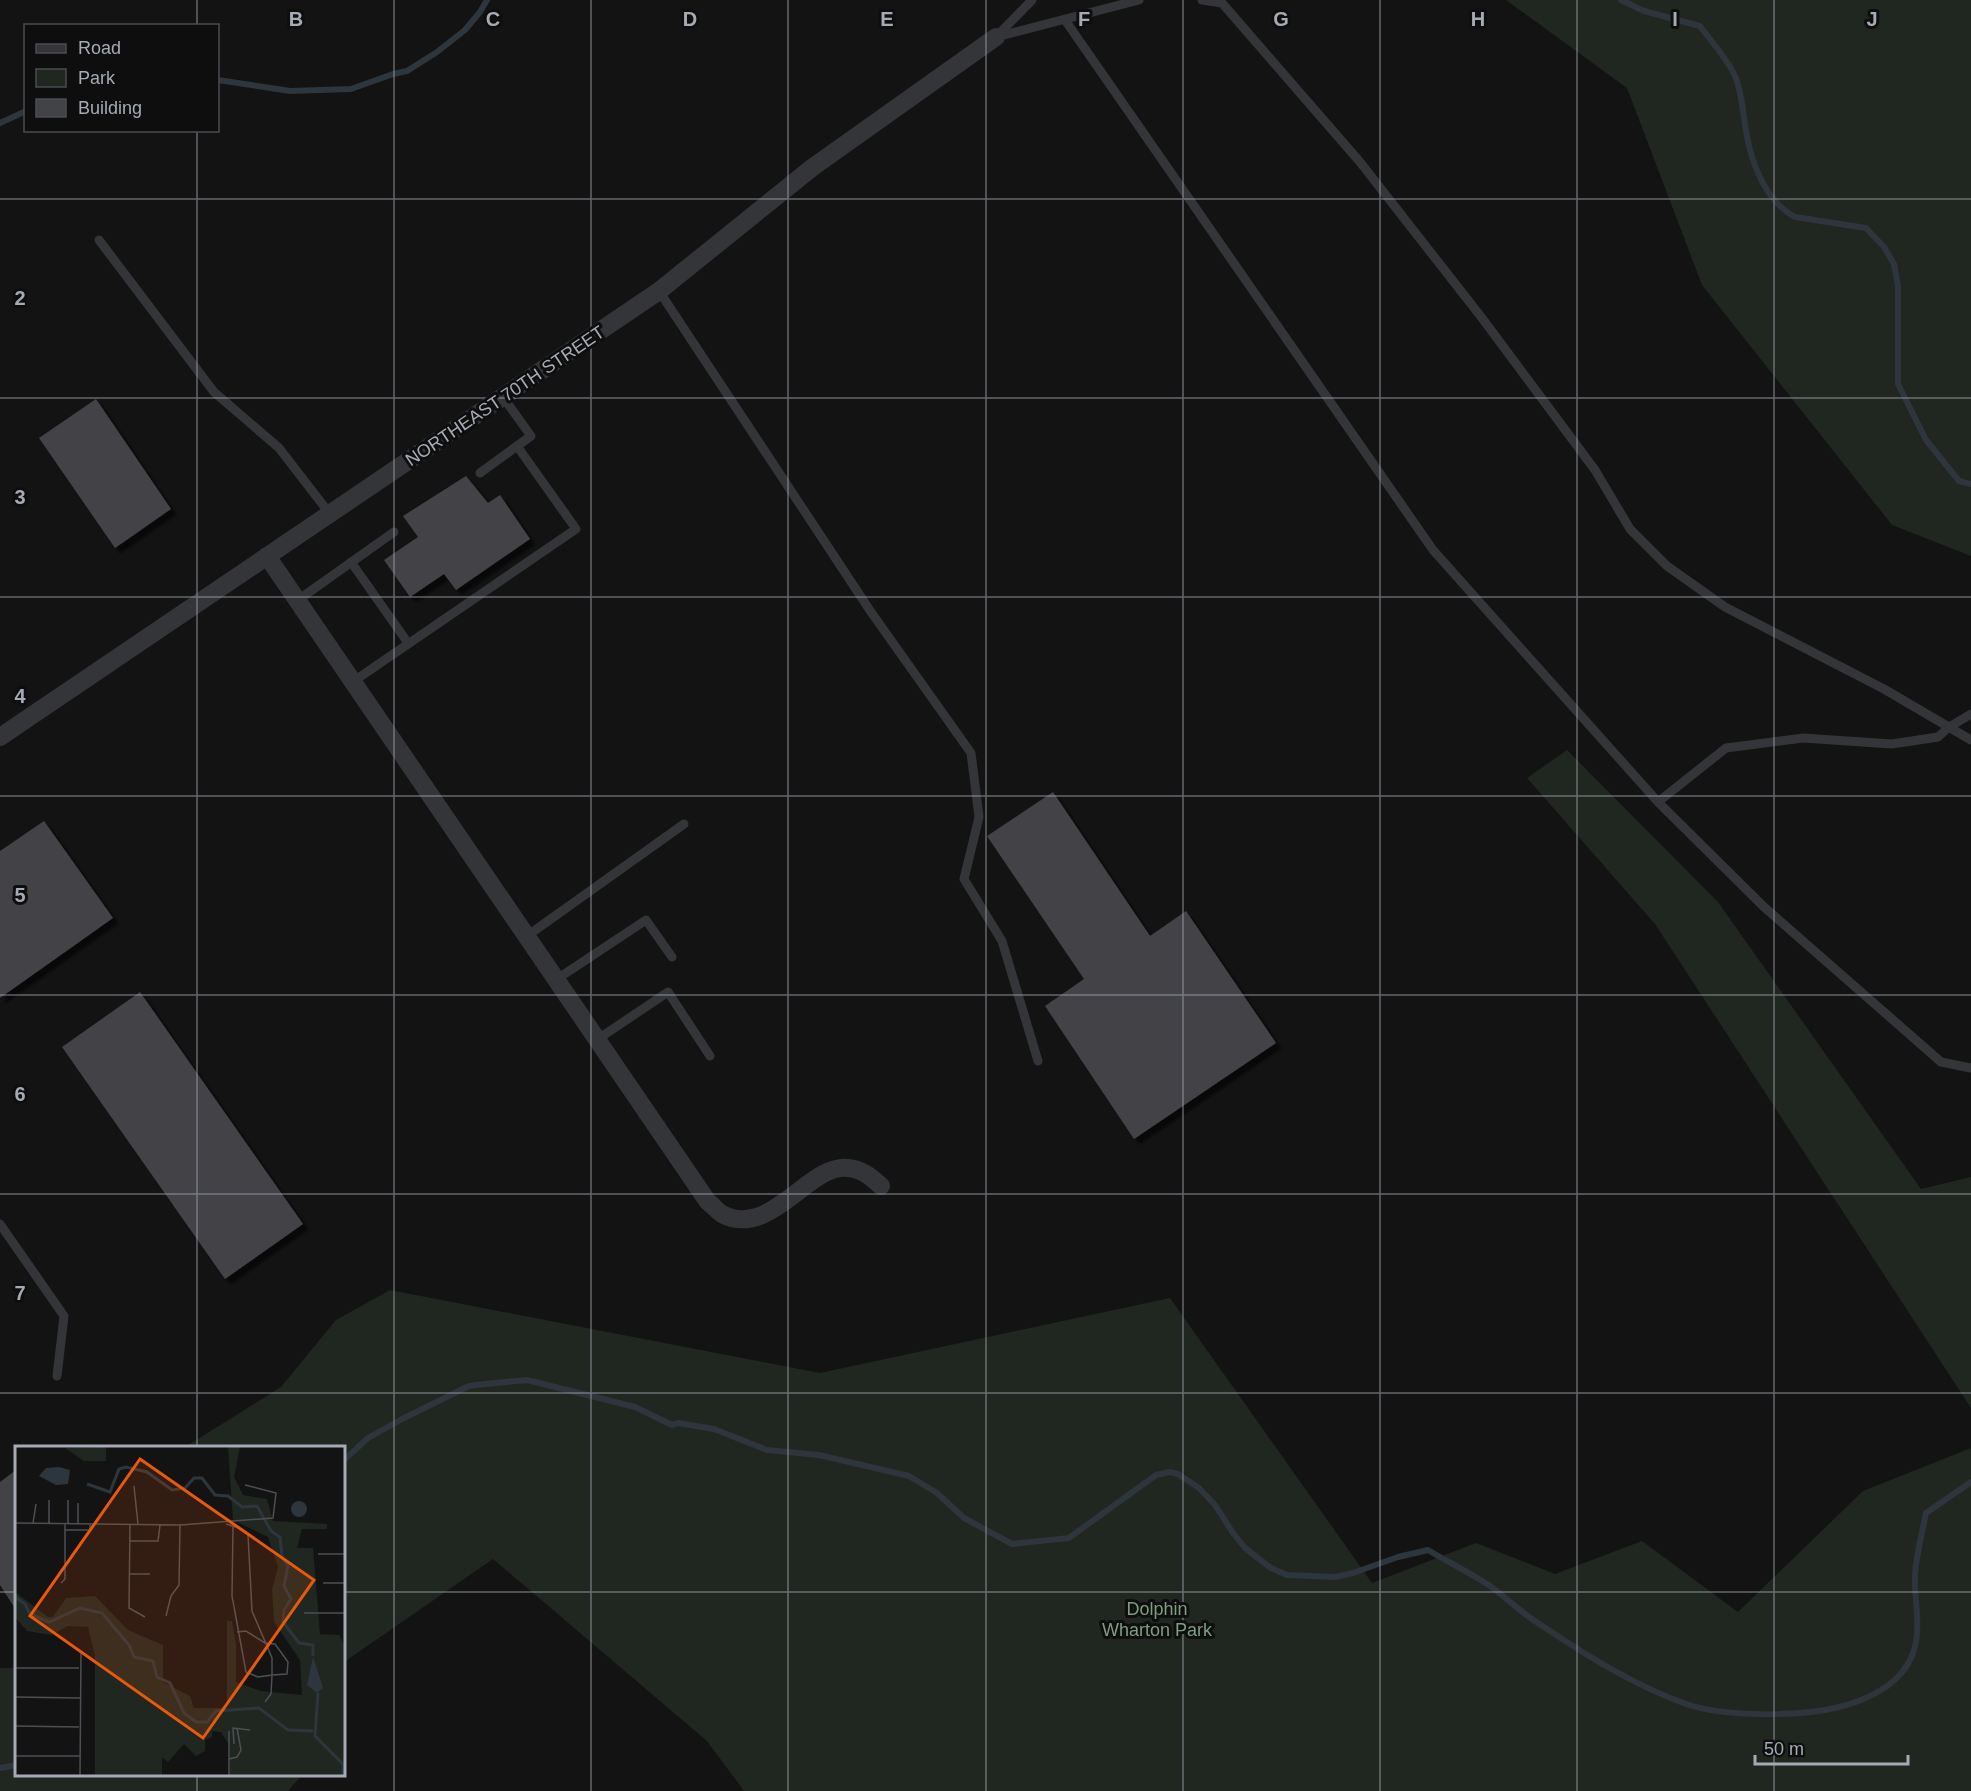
<svg xmlns="http://www.w3.org/2000/svg" width="1971" height="1791" font-family="Arial,sans-serif">
<style>
.green{fill:#1f2720}
.lines{fill:none;stroke-linecap:round;stroke-linejoin:round}
.stream{stroke:#2d363c;stroke-width:6}
.building{fill:#424347;filter:url(#shadow)}
.service{stroke:#343539;stroke-width:9}
.minor{stroke:#343539;stroke-width:18}
.grid{fill:none;stroke:#a5aab4;stroke-width:1.5;stroke-opacity:0.55}
.labels{text-anchor:middle;stroke-width:6;stroke-linejoin:round;paint-order:stroke}
.street-label{font-size:18px;fill:#a5aab4;stroke:#0e0e0f}
.park-label{font-size:18px;fill:#7d9e7f;stroke:#0e0e0f}
.inset-river{fill:none;stroke:#2d363c;stroke-width:3}
.inset-road{fill:none;stroke:#4d4f54;stroke-width:1.5}
.view{fill:#e8590c;fill-opacity:0.15;stroke:#e8590c;stroke-width:3}
.inset-edge{fill:none;stroke:#a5aab4;stroke-width:3}
.grid-label{font-size:20px;text-anchor:middle;font-weight:bold;fill:#a5aab4;stroke:#0e0e0f;stroke-width:6;stroke-linejoin:round;paint-order:stroke}
</style>
<defs>
<filter id="shadow"><feDropShadow dx="5.5" dy="5.5" stdDeviation="1.5" flood-color="#0009"/></filter>
</defs>
<rect width="100%" height="100%" fill="#131314"/>
<g class="green">
<polygon points="1506,0 1971,0 1971,556 1892,525 1702,285 1627,88"/>
<polygon points="1567,750 1718,902 1921,1189 1971,1177 1971,1408 1655,924 1527,778"/>
<polygon points="390,1290 820,1373 1170,1298 1372,1583 1476,1543 1555,1574 1642,1541 1738,1612 1863,1491 1971,1448 1971,1791 744,1791 707,1741 493,1559 344,1662 344,1448 185,1447 281,1387 336,1320"/>
<polygon points="0,1668 16,1668 16,1774 302,1775 288,1791 0,1791"/>
</g>
<g class="lines">
<g class="stream">
<path d="M1621,0L1644,11L1700,26C1711,41 1728,60 1735,76C1742,93 1743,113 1746,131C1751,162 1765,201 1795,217L1866,228L1884,247L1894,264L1898,286V384L1926,440L1959,481L1971,484"/>
<polyline points="218,80 290,91 351,89 393,74 407,71 437,52 465,30 480,12 487,0"/>
<polyline points="0,123 26,111"/>
<path d="M344,1460L368,1438L404,1418L469,1386L485,1384L527,1380L635,1407L672,1425L678,1423L714,1429L767,1450L819,1455L909,1476L937,1493L964,1518L1012,1544L1069,1538L1156,1475L1170,1472L1178,1474L1199,1488L1215,1505L1233,1533L1245,1548L1271,1568L1287,1575L1335,1577L1353,1573L1398,1557L1428,1550C1448,1562 1468,1572 1487,1584C1505,1596 1520,1612 1538,1623C1584,1654 1633,1685 1686,1704C1724,1717 1800,1717 1839,1707C1868,1700 1902,1684 1913,1653C1922,1628 1914,1601 1915,1576C1916,1555 1922,1534 1926,1513L1971,1482"/>
<polyline points="0,1768 16,1765"/>
</g>
</g>
<g class="building">
<polygon points="96,399 171,509 115,548 39,438"/>
<polygon points="466,476 488,503 500,495 530,539 456,590 444,574 410,597 384,560 418,537 403,516"/>
<polygon points="1053,792 1150,936 1186,911 1276,1043 1134,1139 1045,1006 1084,979 987,836"/>
<polygon points="44,821 113,918 0,998 0,851"/>
<polygon points="140,992 303,1224 225,1279 62,1047"/>
<polygon points="16,1470 16,1610 0,1585 0,1482"/>
</g>
<g class="lines">
<g class="service">
<polyline points="1202,0 1222,3 1360,162 1482,318 1595,470 1630,529 1667,566 1725,607 1884,689 1971,740"/>
<polyline points="1065,20 1433,550 1658,802 1763,906 1941,1062 1971,1068"/>
<polyline points="996,37 1139,0"/>
<polyline points="996,37 1032,0"/>
<polyline points="99,240 214,392 279,448 330,514"/>
<polyline points="659,291 871,612 971,753 979,817 964,879 1002,941 1038,1061"/>
<polyline points="480,473 517,446"/>
<polyline points="351,562 408,643"/>
<polyline points="298,600 394,532"/>
<polyline points="354,681 576,529 517,446 531,436 503,397"/>
<polyline points="1658,802 1726,748 1803,738 1892,744 1938,737 1949,727 1971,714"/>
<polyline points="527,936 684,824"/>
<polyline points="557,979 646,920 672,957"/>
<polyline points="598,1039 668,992 710,1056"/>
<polyline points="0,1224 64,1316 57,1376"/>
</g>
<g class="minor">
<path d="M267,556L708,1202C713,1205 717,1211 722,1214C770,1240 809,1163 848,1168C862,1169 871,1177 881,1186"/>
<polyline points="0,737 659,291 813,167 996,37"/>
</g>
</g>
<path class="grid" d="M197,0V26M394,0V1791M591,0V1791M788,0V1791M986,0V1791M1183,0V1791M1380,0V1791M1577,0V1791M1774,0V1791M197,130V1448M0,199H1971M0,398H1971M0,597H1971M0,796H1971M0,995H1971M0,1194H1971M0,1393H1971M0,1592H16M344,1592H1971M197,1774V1791"/>
<g class="labels">
<g class="street-label">
<text transform="translate(505 396) rotate(-34)" y="6">NORTHEAST 70TH STREET</text>
</g>
<g class="park-label">
<text x="1157" y="1615">Dolphin<tspan x="1157" dy="21">Wharton Park</tspan></text>
</g>
</g>
<g transform="translate(15 1446)">
<rect width="330" height="330" fill="#131314"/>
<path d="M91,1V15H69L50,2ZM213,1H225L219,31L228,49L252,53L258,75L312,78V83H287L282,102H298L305,188L324,189L330,200V329H215V300L206,286L197,285V291L190,294V305L181,310L169,298L153,316L147,311V329H80V210L73,181L53,180L36,189L12,185L0,171V146L33,171H38L51,152L80,150L113,184L148,199V236L175,250L179,262H212V175H217L221,198V236L246,245L287,249L285,214L259,176L257,143L263,121L253,91L218,74Z" fill="#1f2720"/>
<path d="M44,21L55,24L53,38L41,39L24,30L31,22ZM276 63a8 8 0 1 1 16 0a8 8 0 1 1-16 0ZM298,211L308,242L302,247L292,239Z" fill="#2d363c"/>
<path class="inset-river" d="M72,38L95,46L104,23L111,21L132,26L157,44L170,42L179,32H187L200,49L213,50L227,61L242,60L256,85L265,91L267,111L273,120L269,140L276,153L269,164L268,176L284,197L298,199V210M0,151L10,158L15,168L34,176L65,162L87,167L114,199L119,211L138,215L142,231L155,237L169,267L181,276H192L201,265L244,262L273,284L298,285M303,247L300,290L328,318V329"/>
<path class="inset-road" d="M119,40L123,78M0,77L165,79L258,72L261,47L230,39M18,77L21,58M34,77V54M53,77V54M63,77V57M115,78L114,162L130,171M211,78L224,82L229,85L233,89L237,165L257,212V229L243,231L231,226L217,150L218,80M50,84H75V78M114,95H143L145,79M303,108H330M114,128H135M46,137L50,133V77M308,137H330M289,167H330M151,170L156,150L164,139L165,79M222,186L231,185L250,197L260,198L273,216L272,228L257,229L256,248L250,256M0,222H64M0,251L65,252M0,280L64,281M219,298L218,282L235,284M0,310H65M214,313L222,311L226,304L222,282M65,329L66,207M214,329V285"/>
<path class="view" d="M125,13L299,134L188,292L15,170Z"/>
<rect width="330" height="330" class="inset-edge"/>
</g>
<g class="grid-label">
<text x="296" y="26">B</text>
<text x="493" y="26">C</text>
<text x="690" y="26">D</text>
<text x="887" y="26">E</text>
<text x="1084" y="26">F</text>
<text x="1281" y="26">G</text>
<text x="1478" y="26">H</text>
<text x="1675" y="26">I</text>
<text x="1872" y="26">J</text>
<text x="20" y="305">2</text>
<text x="20" y="504">3</text>
<text x="20" y="703">4</text>
<text x="20" y="902">5</text>
<text x="20" y="1101">6</text>
<text x="20" y="1300">7</text>
</g>
<rect x="24" y="24" width="195" height="108" fill="#0e0e0f" stroke="#4a4c51" stroke-width="1.5"/>
<rect x="36" y="44" width="30" height="9" fill="#343539" stroke="#4a4c51" stroke-width="1.5"/>
<text x="78" y="54" font-size="18" fill="#a5aab4">Road</text>
<rect x="36" y="69" width="30" height="18" fill="#1f2720" stroke="#4a4c51" stroke-width="1.5"/>
<text x="78" y="84" font-size="18" fill="#a5aab4">Park</text>
<rect x="36" y="99" width="30" height="18" fill="#424347" stroke="#4a4c51" stroke-width="1.5"/>
<text x="78" y="114" font-size="18" fill="#a5aab4">Building</text>
<path d="M1755 1755v9h153v-9" fill="none" stroke="#a5aab4" stroke-width="3"/>
<text x="1764" y="1755" font-size="18" fill="#a5aab4" stroke="#0e0e0f" stroke-width="4.5" paint-order="stroke">50 m</text>
</svg>
